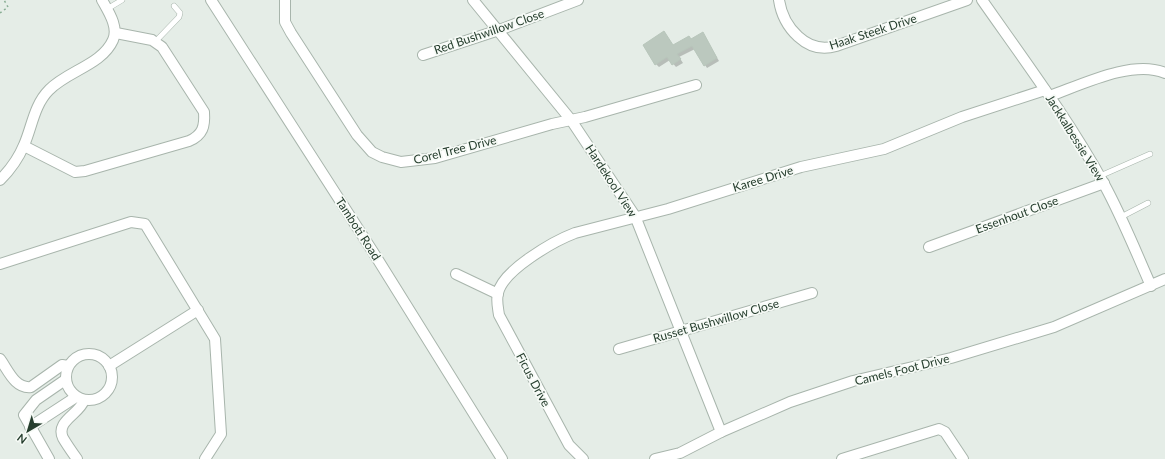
<svg xmlns="http://www.w3.org/2000/svg" width="1165" height="459" font-family="Lato,sans-serif">
<style>
.shadow{fill:#0003}
.building{fill:#bbc8be;stroke:#b8c6bb}
.lines{fill:none;stroke-linecap:round;stroke-linejoin:round}
.service-casing{stroke:#a8b5ac;stroke-width:6}
.minor-casing{stroke:#a8b5ac;stroke-width:12}
.path{stroke:#89ae94;stroke-width:1.5;stroke-dasharray:2 3;stroke-linecap:butt}
.service{stroke:#fff;stroke-width:5}
.minor{stroke:#fff;stroke-width:10}
.labels{text-anchor:middle;stroke-width:3.5;stroke-linejoin:round;paint-order:stroke}
.street-label{font-size:12px;fill:#263e2e;stroke:#f6faf6}
</style>
<rect width="100%" height="100%" fill="#e5ede7"/>
<polygon class="shadow" points="705,37 719,61 707,68 695,49 679,57 683,63 676,67 670,60 659,67 656,64 673,46"/>
<polygon class="building" points="664,31 673,45 689,36 691,39 703,32 717,58 704,66 692,46 677,54 681,59 672,65 667,57 655,65 643,45"/>
<g class="lines">
<defs>
<g id="service">
<polyline points="107,9 122,0"/>
<polyline points="155,42 179,17 180,13 174,6"/>
<polyline points="1100,176 1150,154"/>
<polyline points="1121,217 1148,203"/>
</g>
<g id="minor">
<polyline points="211,0 375,255 502,459"/>
<polyline points="285,0 285,22 291,33 357,135 372,152 382,157 401,162 435,158 552,124 585,117 696,85"/>
<polyline points="473,0 571,120 635,216 721,432"/>
<path d="M779,0C783,27 807,55 836,46L967,0"/>
<path d="M982,0C1024,60 1069,120 1104,184C1122,217 1136,252 1151,286"/>
<polyline points="423,55 499,30 578,0"/>
<path d="M1050,96C1081,85 1133,59 1165,73"/>
<path d="M24,146L75,172L85,171L189,141C203,135 205,126 204,112L162,47L152,40L116,33"/>
<path d="M0,180C9,171 19,157 24,145C32,127 34,105 49,90C67,71 102,65 113,40C119,27 108,11 102,0"/>
<polyline points="929,247 1104,183"/>
<polyline points="0,264 131,222 145,224 215,339 221,434 205,459"/>
<polyline points="456,274 498,294"/>
<polyline points="619,349 812,293"/>
<circle cx="89" cy="377" r="23"/>
<path d="M0,359C8,370 15,389 31,387L62,365L68,366"/>
<polyline points="109,366 198,310"/>
<polyline points="30,427 76,397"/>
<polyline points="49,459 24,415 36,400 65,380"/>
<path d="M77,459C72,452 67,445 63,438C55,421 80,414 84,400"/>
<path d="M583,459L569,445L499,315C498,308 496,300 498,293C503,270 554,241 575,233L668,209L801,167L884,149L962,117L1045,90"/>
<polyline points="655,459 680,453 721,432 790,402 853,381 951,358 1054,327 1165,279"/>
<polyline points="842,459 939,429 945,432 963,459"/>
</g>
</defs>
<use href="#service" class="service-casing"/>
<use href="#minor" class="minor-casing"/>
<polyline class="path" points="0,13 8,7 4,0"/>
<use href="#service" class="service"/>
<use href="#minor" class="minor"/>
</g>
<g class="labels">
<g class="street-label">
<text transform="translate(489 32) rotate(-19)" y="4">Red Bushwillow Close</text>
<text transform="translate(873 32) rotate(-18)" y="4">Haak Steek Drive</text>
<text transform="translate(1075 138) rotate(58)" y="4">Jackkalbessie View</text>
<text transform="translate(455 150) rotate(-14)" y="4">Corel Tree Drive</text>
<text transform="translate(763 179) rotate(-17)" y="4">Karee Drive</text>
<text transform="translate(611 181) rotate(57)" y="4">Hardekool View</text>
<text transform="translate(1017 215) rotate(-20)" y="4">Essenhout Close</text>
<text transform="translate(358 229) rotate(57)" y="4">Tamboti Road</text>
<text transform="translate(716 321) rotate(-16)" y="4">Russet Bushwillow Close</text>
<text transform="translate(902 370) rotate(-14)" y="4">Camels Foot Drive</text>
<text transform="translate(533 380) rotate(62)" y="4">Ficus Drive</text>
</g>
</g>
<g transform="translate(28 431) rotate(218)" stroke="#f6faf6" stroke-width="3" paint-order="stroke">
<path d="M0-3L7 15L0 10L-7 15Z" fill="#263e2e"/>
<text y="-6" font-size="11" font-weight="bold" text-anchor="middle" fill="#263e2e">N</text>
</g>
</svg>
